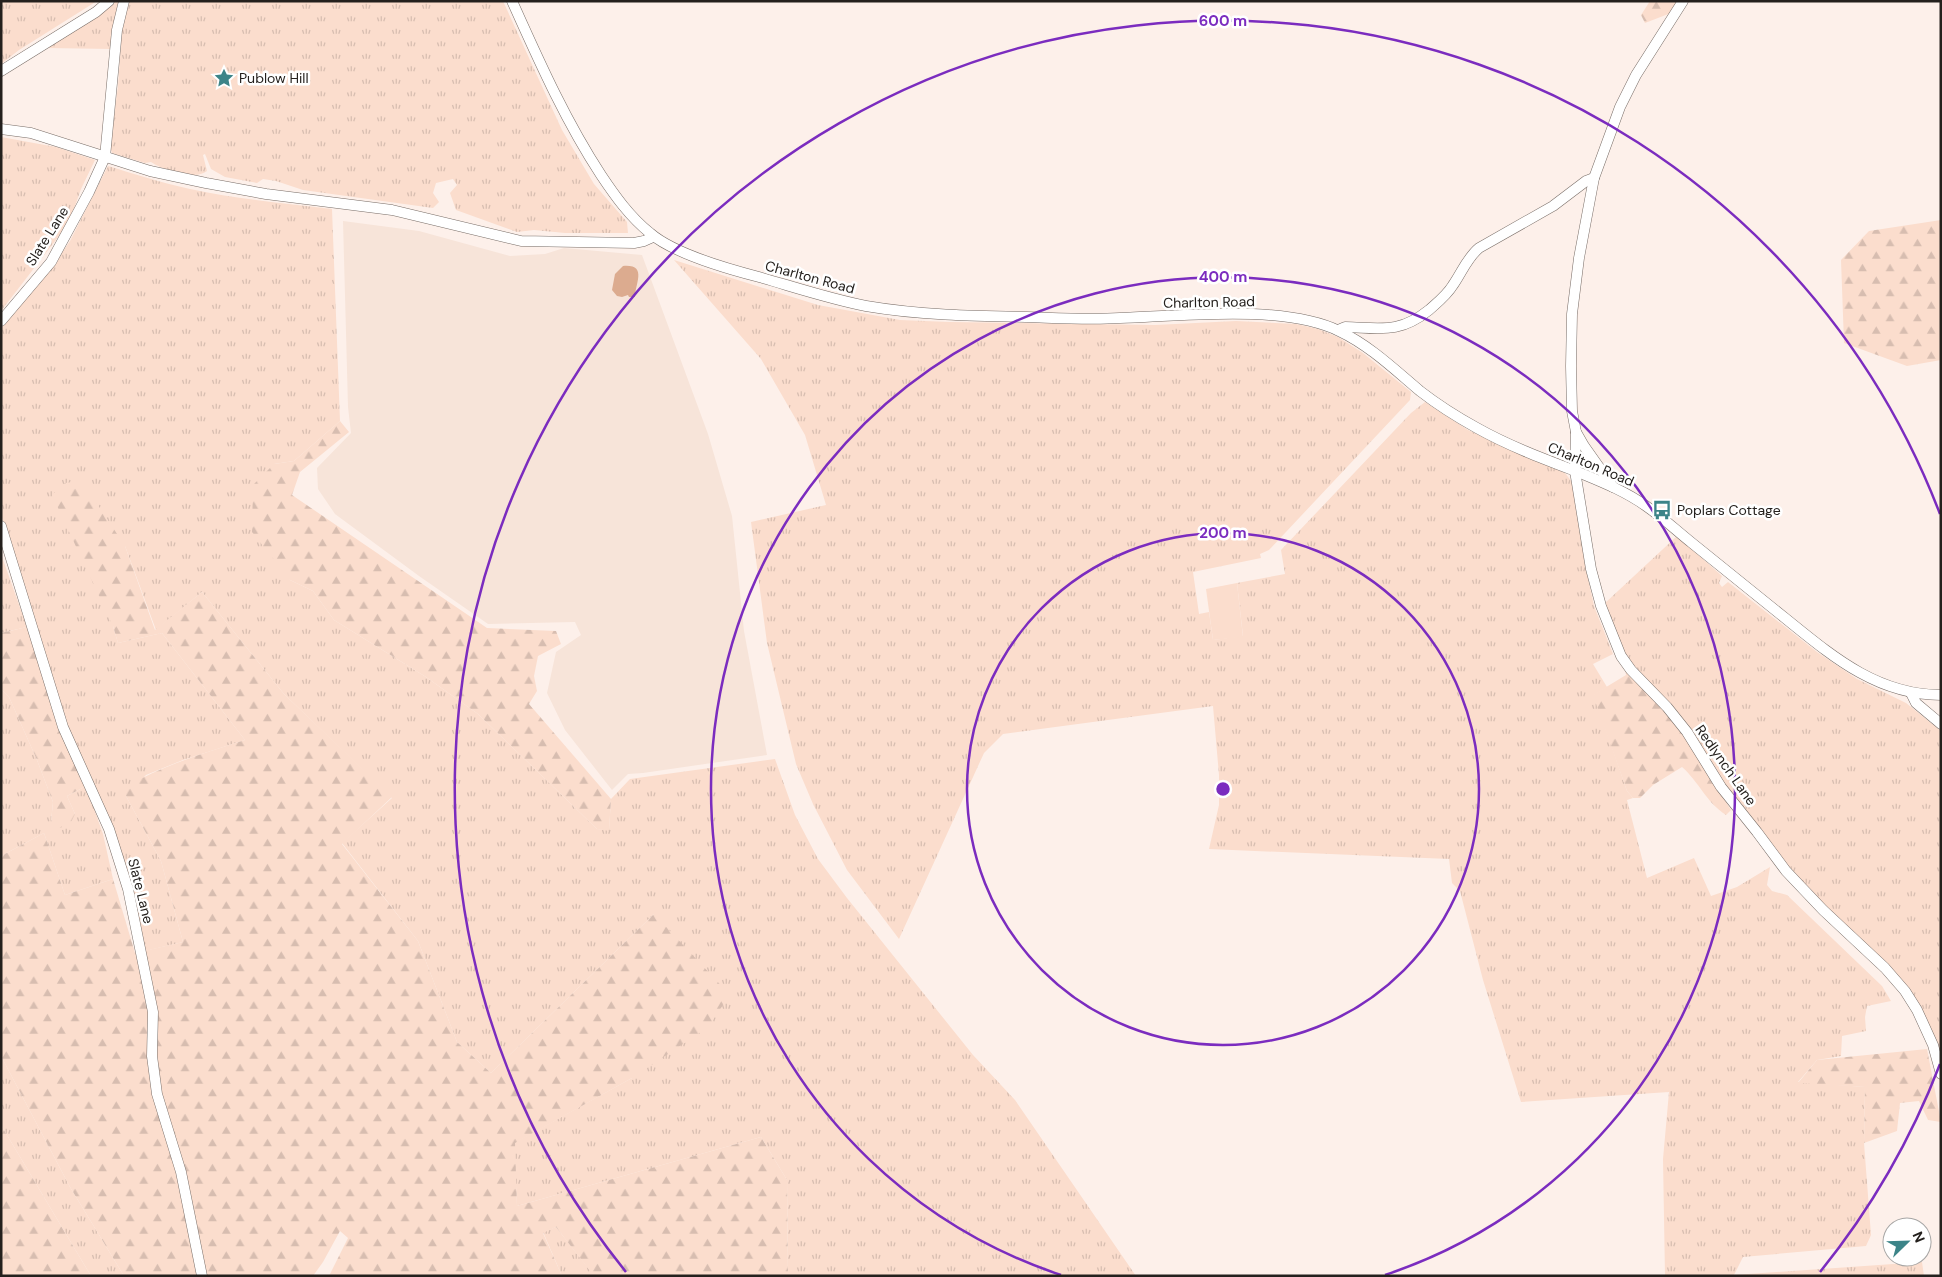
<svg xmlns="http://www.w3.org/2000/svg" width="1942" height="1277" font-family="'DM Sans',sans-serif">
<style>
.built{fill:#f7e4d9}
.grass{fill:url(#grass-tufts)}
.forest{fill:url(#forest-firs)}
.pitch{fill:#fbddcd}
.water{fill:#dcab8f}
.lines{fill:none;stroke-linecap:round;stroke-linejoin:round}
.minor-casing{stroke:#786d67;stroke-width:11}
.minor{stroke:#fff;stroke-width:10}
.ring{fill:none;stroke:#7b2cbf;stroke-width:2.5}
.labels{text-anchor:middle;stroke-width:5;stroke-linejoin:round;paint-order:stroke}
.poi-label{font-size:14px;fill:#24201d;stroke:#fff;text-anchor:start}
.street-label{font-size:14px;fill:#24201d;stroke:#fff}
.centre{fill:#7b2cbf;stroke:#fff;stroke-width:2.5}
.ring-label{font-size:15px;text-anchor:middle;font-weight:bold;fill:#7b2cbf;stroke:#fff;stroke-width:5;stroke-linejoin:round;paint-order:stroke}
</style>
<defs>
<pattern id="grass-tufts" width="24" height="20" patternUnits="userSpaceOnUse" patternTransform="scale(1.25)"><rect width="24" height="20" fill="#fbddcd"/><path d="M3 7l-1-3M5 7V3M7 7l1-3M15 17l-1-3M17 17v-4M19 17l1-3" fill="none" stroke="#d7bdb0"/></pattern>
<pattern id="forest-firs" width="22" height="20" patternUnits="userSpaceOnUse" patternTransform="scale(1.25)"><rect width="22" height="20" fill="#fbddcd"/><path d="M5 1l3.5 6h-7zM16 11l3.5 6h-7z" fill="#d7bdb0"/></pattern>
</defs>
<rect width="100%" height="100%" fill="#fdf0ea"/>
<polygon class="built" points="343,221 419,231 510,256 545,254 564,248 642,255 708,434 732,516 744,631 767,755 643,773 628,774 612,790 565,730 547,693 556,652 581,635 575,622 488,624 419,576 335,514 318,489 317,468 351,433 348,407"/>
<g class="grass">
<polygon points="1,1 97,1 19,50 1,64"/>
<polygon points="113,1 122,1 112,49 46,48"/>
<path d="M129,1H503L562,130L594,184L627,222L628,233H565L534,230L517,232L456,210L450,193L457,185L453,179L436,183L433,193L439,202L433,208L303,190L276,181L263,179L257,183L225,177L211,169L205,154L203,155L207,171C195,181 163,170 151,162L145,163L112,153L110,146L118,86L122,29Z"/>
<polygon points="1,137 56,147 95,160 81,189 69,223 1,311"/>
<path d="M108,166C135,174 162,183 190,189C236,199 284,203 332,209L340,421L294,461L274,464L290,580L313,591L334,620L426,677L478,714L597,829L609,830L611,799L630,779L775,759L795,815L818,859L847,898L973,1055L1015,1100L1136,1276H788L787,1180L761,1137L517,1206L514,1143L632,1078L654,914L491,1073L457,1042L418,941L342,843L392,798L284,694L202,592L156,630L125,546L113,626L118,643L162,633L245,740L183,760L146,775L126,796L161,861L183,942L145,951L132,887L67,725L1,515V328L55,263L70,241Z"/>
<polygon points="674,260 818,305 900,320 950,322 1155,325 1236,321 1296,324 1318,329 1338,337 1363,353 1411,392 1410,400 1269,550 1260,554 1261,558 1193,572 1199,614 1209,612 1213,640 1243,636 1237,583 1285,574 1281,550 1411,413 1425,402 1468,430 1565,473 1572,482 1586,569 1594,606 1613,654 1593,664 1607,687 1594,695 1627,791 1633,798 1627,800 1647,878 1694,858 1711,896 1737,887 1770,867 1767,885 1772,891 1787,895 1882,986 1891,1001 1867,1006 1865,1017 1866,1031 1842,1036 1841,1056 1817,1060 1798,1082 1865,1087 1864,1143 1871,1235 1866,1246 1743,1257 1734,1275 1922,1262 1924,1276 1665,1276 1663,1159 1669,1092 1521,1102 1483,980 1460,891 1452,883 1449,859 1209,849 1219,805 1219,775 1213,706 1003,734 984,753 899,939 847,870 813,804 796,764 767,643 751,522 826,505 805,435 761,359"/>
<polygon points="1585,454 1595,469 1593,470 1580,466 1578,463 1580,455"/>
<polygon points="1677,536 1722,576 1719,583 1722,587 1728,582 1817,652 1857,679 1906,703 1941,731 1941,1059 1892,969 1787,868 1625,656 1604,604"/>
<polygon points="1,554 27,627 1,633"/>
<polygon points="1,689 9,697 37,760 53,802 51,822 75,814 67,796 86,786 103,834 113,879 65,895 44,833 1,856"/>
<polygon points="1,1056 70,1187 124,1276 91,1276 1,1125"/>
<polygon points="556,1227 593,1274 594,1276 562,1276 543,1232"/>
</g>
<g class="forest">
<polygon points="1650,1 1679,1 1671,13 1645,23 1641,15"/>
<polygon points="1941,220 1941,360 1907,366 1844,343 1841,260 1869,231"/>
<polygon points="340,421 349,432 300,472 292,495 487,628 556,631 561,644 538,656 534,676 537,691 529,704 611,799 609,831 597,829 478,714 426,677 334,620 313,591 290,580 252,532 253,485 274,464 294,461"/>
<path d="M82,481L125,546L155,630L202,592L284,694L392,797L342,844L418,941L457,1042L491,1073L654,914L730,995L707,1028L632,1078L515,1143L517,1206L761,1137L787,1180L788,1276H594L556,1227L543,1233L562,1276H329L348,1238L340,1231L323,1262L313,1276H124L70,1187L1,1056V856L44,833L65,895L113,879L135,953L183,942L161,861L126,796V787C163,765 204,753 245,740L162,633L118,643L113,626L52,495L65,483Z"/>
<polygon points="27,627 60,731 86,786 67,796 75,814 70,824 57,829 51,822 53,802 37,760 9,697 1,689 1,633"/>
<path d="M1625,669L1681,730L1731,810L1726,815C1706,802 1699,782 1682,767L1653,785L1640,798H1633L1627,791L1593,695L1626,675Z"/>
<polygon points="1927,1049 1941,1122 1928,1120 1919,1101 1900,1103 1897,1131 1864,1143 1865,1087 1798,1083 1817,1060"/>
<polygon points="1,1125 91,1276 1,1276"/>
</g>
<polygon class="pitch" points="1237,583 1243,637 1213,640 1206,589"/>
<path class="water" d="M623,266C648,264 635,284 635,297H629L628,295L622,297L617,296L612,290L615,274Z"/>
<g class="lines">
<defs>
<g id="minor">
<path d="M512,1C539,61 565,120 601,175C615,196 630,217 650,233C674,254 728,269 759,277C794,287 830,299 866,306C918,315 974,316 1027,317C1058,318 1089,320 1120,318C1182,316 1283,304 1339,331C1369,345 1394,369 1420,391C1438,405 1457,417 1477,428C1509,446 1544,459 1578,472C1602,482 1625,491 1646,506C1662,517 1677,531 1692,543C1723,568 1754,593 1785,618C1832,656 1877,695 1941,695"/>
<polyline points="1,71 96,12 109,1"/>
<polyline points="1,129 31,133 150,171 206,183 266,194 392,210 521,241 634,243 644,241 653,237"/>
<polyline points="1,321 51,262 89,192 105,157 117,30 124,1"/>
<path d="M1338,330L1345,327C1381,328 1399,334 1429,310C1438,302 1447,295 1453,285C1462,272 1467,258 1479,248L1553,206L1586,181L1594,178"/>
<polyline points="1576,432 1575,471 1591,569 1601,606 1621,656 1631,670 1667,707 1687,732 1721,787 1757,832 1786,871 1823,910 1885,968 1905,991 1917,1010 1933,1045 1941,1074"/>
<polyline points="1613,487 1584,446 1576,432 1572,411 1571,366 1572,314 1579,258 1594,178 1620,107 1636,75 1683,1"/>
<polyline points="1,526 63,727 109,829 128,889 153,1012 152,1056 157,1094 181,1172 202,1276"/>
<polyline points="1911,693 1916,703 1941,724"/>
</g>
</defs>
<use href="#minor" class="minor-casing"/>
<use href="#minor" class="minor"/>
</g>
<g class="ring">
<circle cx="1223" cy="789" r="256"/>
<path d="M1061 1275A512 512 0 1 1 1385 1275"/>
<path d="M1940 1064A768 768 0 0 1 1820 1272M626 1272A768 768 0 1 1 1940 514"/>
</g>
<defs>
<symbol id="sight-bare" viewBox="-9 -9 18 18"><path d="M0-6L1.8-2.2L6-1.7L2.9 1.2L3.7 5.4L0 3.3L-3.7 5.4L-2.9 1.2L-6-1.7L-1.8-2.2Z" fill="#3c8488" stroke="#fff" stroke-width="2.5" paint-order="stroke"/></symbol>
<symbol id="bus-bare" viewBox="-9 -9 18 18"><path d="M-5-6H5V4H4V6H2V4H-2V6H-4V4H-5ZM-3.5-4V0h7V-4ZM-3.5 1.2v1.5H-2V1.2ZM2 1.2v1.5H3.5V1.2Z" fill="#3c8488" stroke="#fff" stroke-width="2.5" paint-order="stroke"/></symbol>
</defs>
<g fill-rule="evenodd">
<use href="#sight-bare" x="210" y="64" width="28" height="28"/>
<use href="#bus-bare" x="1648" y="496" width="28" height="28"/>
</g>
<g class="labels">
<g class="poi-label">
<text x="239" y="83">Publow Hill</text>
<text x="1677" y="515">Poplars Cottage</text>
</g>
<g class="street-label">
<text transform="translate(47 236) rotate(-58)" y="5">Slate Lane</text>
<text transform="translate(810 277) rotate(15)" y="5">Charlton Road</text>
<text transform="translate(1209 302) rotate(-1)" y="5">Charlton Road</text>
<text transform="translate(1591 464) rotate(23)" y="5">Charlton Road</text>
<text transform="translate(1726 765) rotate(55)" y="5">Redlynch Lane</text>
<text transform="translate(141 891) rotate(76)" y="5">Slate Lane</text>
</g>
</g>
<circle cx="1223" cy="789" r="8" class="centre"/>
<g class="ring-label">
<text x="1223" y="26">600 m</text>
<text x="1223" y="282">400 m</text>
<text x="1223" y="538">200 m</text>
</g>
<rect width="1942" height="1277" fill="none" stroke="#24201d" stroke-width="5"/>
<g transform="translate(1907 1242) rotate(67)"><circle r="24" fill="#ffffff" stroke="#a7a6a5"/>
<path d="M0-4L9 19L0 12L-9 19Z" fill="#3c8488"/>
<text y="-8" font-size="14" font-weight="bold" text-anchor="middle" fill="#24201d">N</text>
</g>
</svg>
